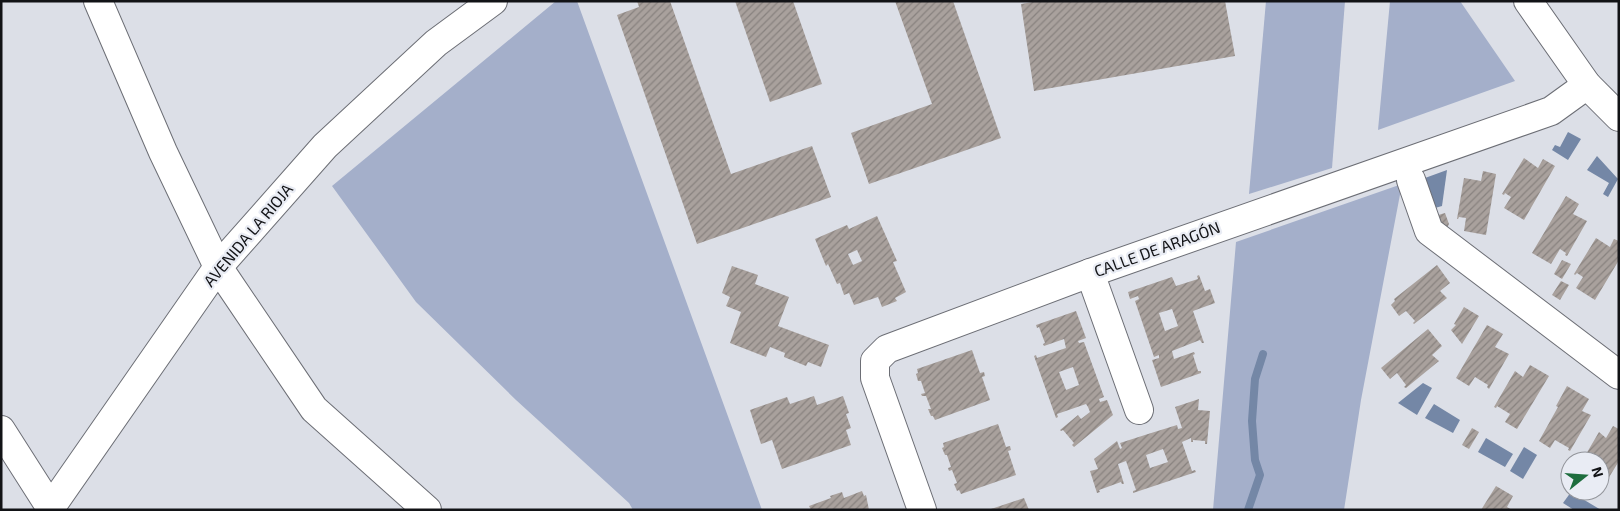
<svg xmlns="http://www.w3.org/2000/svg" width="1620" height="511" font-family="'Exo 2',sans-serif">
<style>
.green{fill:#a4afca}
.water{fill:#7487a6}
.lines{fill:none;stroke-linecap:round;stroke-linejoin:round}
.stream{stroke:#7487a6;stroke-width:8}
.building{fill:url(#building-hatch);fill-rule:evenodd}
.minor-casing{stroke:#6c6e75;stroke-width:30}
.minor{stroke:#fff;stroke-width:28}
.labels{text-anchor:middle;stroke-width:4.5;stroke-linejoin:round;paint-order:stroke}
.street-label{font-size:16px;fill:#121316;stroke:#e9ecf4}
</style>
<defs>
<pattern id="building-hatch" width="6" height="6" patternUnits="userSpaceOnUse" patternTransform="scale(1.25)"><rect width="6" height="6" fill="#a9a19d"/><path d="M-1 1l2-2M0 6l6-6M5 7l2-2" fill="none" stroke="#88827f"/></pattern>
</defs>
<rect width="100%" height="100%" fill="#dcdfe7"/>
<g class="green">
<polygon points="556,1 577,1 762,510 633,510 629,503 516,400 416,302 332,186"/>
<polygon points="1266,1 1345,1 1332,168 1249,194"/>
<polygon points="1390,1 1460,1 1515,81 1378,130"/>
<polygon points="1402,184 1361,400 1344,510 1213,510 1236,242"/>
</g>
<g class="water">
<polygon points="1568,132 1581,139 1568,160 1552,150 1555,145 1560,147"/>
<polygon points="1597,156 1618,179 1608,197 1603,194 1609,183 1587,170"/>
<polygon points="1447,170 1442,206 1435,208 1425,178"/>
<polygon points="1423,383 1432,388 1417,415 1398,403"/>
<polygon points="1434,404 1460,420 1453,433 1425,418"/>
<polygon points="1486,438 1513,454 1505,467 1478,452"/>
<polygon points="1524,447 1537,455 1523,479 1510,471"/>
<polygon points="1571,492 1601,510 1574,510 1563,503"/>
</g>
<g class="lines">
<polyline class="stream" points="1248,510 1260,475 1255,460 1252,421 1255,379 1263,354"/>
</g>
<g class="building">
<polygon points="637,1 670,1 731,174 812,146 831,197 697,244 617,15 639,7"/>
<polygon points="735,1 793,1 822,84 770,102"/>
<polygon points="895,1 953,1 1001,138 869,184 851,133 932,104"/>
<polygon points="1038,1 1225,1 1235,56 1034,91 1021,4"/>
<polygon points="1524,158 1538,168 1543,159 1555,166 1524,220 1504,208 1511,197 1505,193 1504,195 1502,194"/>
<polygon points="1483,171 1496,174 1486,235 1464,231 1466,218 1459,217 1458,219 1457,219 1464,178 1481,181"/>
<polygon points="1566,196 1579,204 1573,214 1587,221 1567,256 1565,255 1566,253 1560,249 1551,264 1532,253"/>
<polygon points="1445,213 1449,224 1445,232 1435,216"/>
<path d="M877,216L897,261L893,262L906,292L895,298L897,301L882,307L878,297L854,305L849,293L844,295L840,283L837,284L828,264L826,266L815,239L847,225L849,229ZM857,250L862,261L853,265L848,254Z"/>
<polygon points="1596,238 1610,247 1614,239 1619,241 1619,260 1595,300 1576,288 1583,277 1577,273 1575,275 1574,274"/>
<polygon points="1562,260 1571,264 1562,279 1554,274"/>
<polygon points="1437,265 1450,283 1440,291 1447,298 1414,324 1413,323 1415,321 1406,311 1399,316 1391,305 1395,301 1394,299"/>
<polygon points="732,266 758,275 755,284 789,297 778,326 829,345 821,367 808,362 806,366 784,357 785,353 770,347 766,357 730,343 741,312 726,306 730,297 722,293"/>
<path d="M1199,275L1205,291L1210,289L1215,303L1193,311L1204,343H1202L1200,340L1172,351L1174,359L1194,352L1195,354L1193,355L1198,371H1201V373L1161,387L1152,360L1159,358V355L1154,357L1135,301L1139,299L1138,296L1130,299L1128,292L1172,277L1176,286L1198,279L1197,276ZM1172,309L1178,326L1165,331L1159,313Z"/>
<polygon points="1561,281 1569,285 1560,300 1552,295"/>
<polygon points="1464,307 1479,316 1462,344 1451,330 1456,325 1454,324"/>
<path d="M1076,311L1086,338L1078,341L1079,343L1084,342L1104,397L1099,399L1100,402L1107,400L1113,415L1074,447L1072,445L1074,443L1063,430L1061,431L1060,430L1078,415L1081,419L1090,412L1088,407L1086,404L1057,414L1058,417L1056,418L1034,356L1036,355L1037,358L1066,348L1064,339L1044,346L1043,344L1045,343L1039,327L1037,328L1036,325ZM1073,367L1079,385L1066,390L1059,372Z"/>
<polygon points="1487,325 1503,334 1495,347 1509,354 1489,389 1487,387 1488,385 1475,377 1469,386 1456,378"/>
<polygon points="1428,329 1442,346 1432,355 1439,361 1406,388 1404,387 1406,385 1397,373 1390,379 1381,368"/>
<polygon points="972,350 980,373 984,372 985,376 982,377 990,400 935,420 933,416 931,416 928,409 931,409 926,396 922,396 921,394 925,393 921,381 918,381 916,374 918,373 917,369"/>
<polygon points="1530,365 1549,376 1517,429 1505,422 1510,414 1497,406 1496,408 1494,407 1515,371 1523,377"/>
<polygon points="1567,386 1589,399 1582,411 1591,415 1570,451 1568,450 1569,448 1555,440 1550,448 1539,441 1558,407 1556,406"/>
<polygon points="814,396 817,405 843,396 849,413 846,414 851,428 846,430 851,445 782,469 772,440 761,444 750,410 787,397 790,404"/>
<path d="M1199,399L1198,410L1210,411L1207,444H1205V441L1193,440V442H1191V438L1182,442L1192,471L1195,470L1196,472L1133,493V491L1136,490L1126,461L1118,464L1124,484H1122L1121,482L1099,490L1100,492L1097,493L1090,471L1098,469L1094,459L1117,441L1120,449L1122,448L1120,443L1148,434L1177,425L1178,429L1182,428L1175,407ZM1163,449L1168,462L1150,468L1146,455Z"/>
<polygon points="998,424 1006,447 1010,446 1011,450 1008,451 1016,475 961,494 959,490 957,491 954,484 957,483 952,470 949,471 948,468 951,467 947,455 945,455 942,448 944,447 943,443"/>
<polygon points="1613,426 1619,429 1619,461 1600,492 1600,461 1582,461 1599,432 1606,438"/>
<polygon points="1472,428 1479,432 1469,449 1462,445"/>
<polygon points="1496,486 1513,496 1507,507 1512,510 1481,510"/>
<polygon points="862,491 864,496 866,495 869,510 811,510 809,506 831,498 830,496 842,492 844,498"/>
<polygon points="1024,498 1029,510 991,510 991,509"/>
</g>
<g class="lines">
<defs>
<g id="minor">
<polyline points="98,1 163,152 218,267 314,409 427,510"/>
<polyline points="1528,1 1587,85 1619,117"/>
<polyline points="1411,180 1429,231 1619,375"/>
<polyline points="1090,273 1139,410"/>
<polyline points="1,430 52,510"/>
<polyline points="49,510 218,267 325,146 436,43 493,1"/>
<polyline points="922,510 875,378 875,361 887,349 1090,273 1551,111 1587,85"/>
</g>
</defs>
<use href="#minor" class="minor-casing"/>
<use href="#minor" class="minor"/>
</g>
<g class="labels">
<g class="street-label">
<text transform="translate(248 235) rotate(-50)" y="6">AVENIDA LA RIOJA</text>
<text transform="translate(1157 249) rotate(-20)" y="6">CALLE DE ARAGÓN</text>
</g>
</g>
<rect width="1620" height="511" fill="none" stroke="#121316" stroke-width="5"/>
<g transform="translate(1585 476) rotate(73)"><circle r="24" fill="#e9ecf4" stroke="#93959b"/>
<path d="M0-4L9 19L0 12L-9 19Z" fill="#1d6d3d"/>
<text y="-8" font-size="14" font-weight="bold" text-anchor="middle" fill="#121316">N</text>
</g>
</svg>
